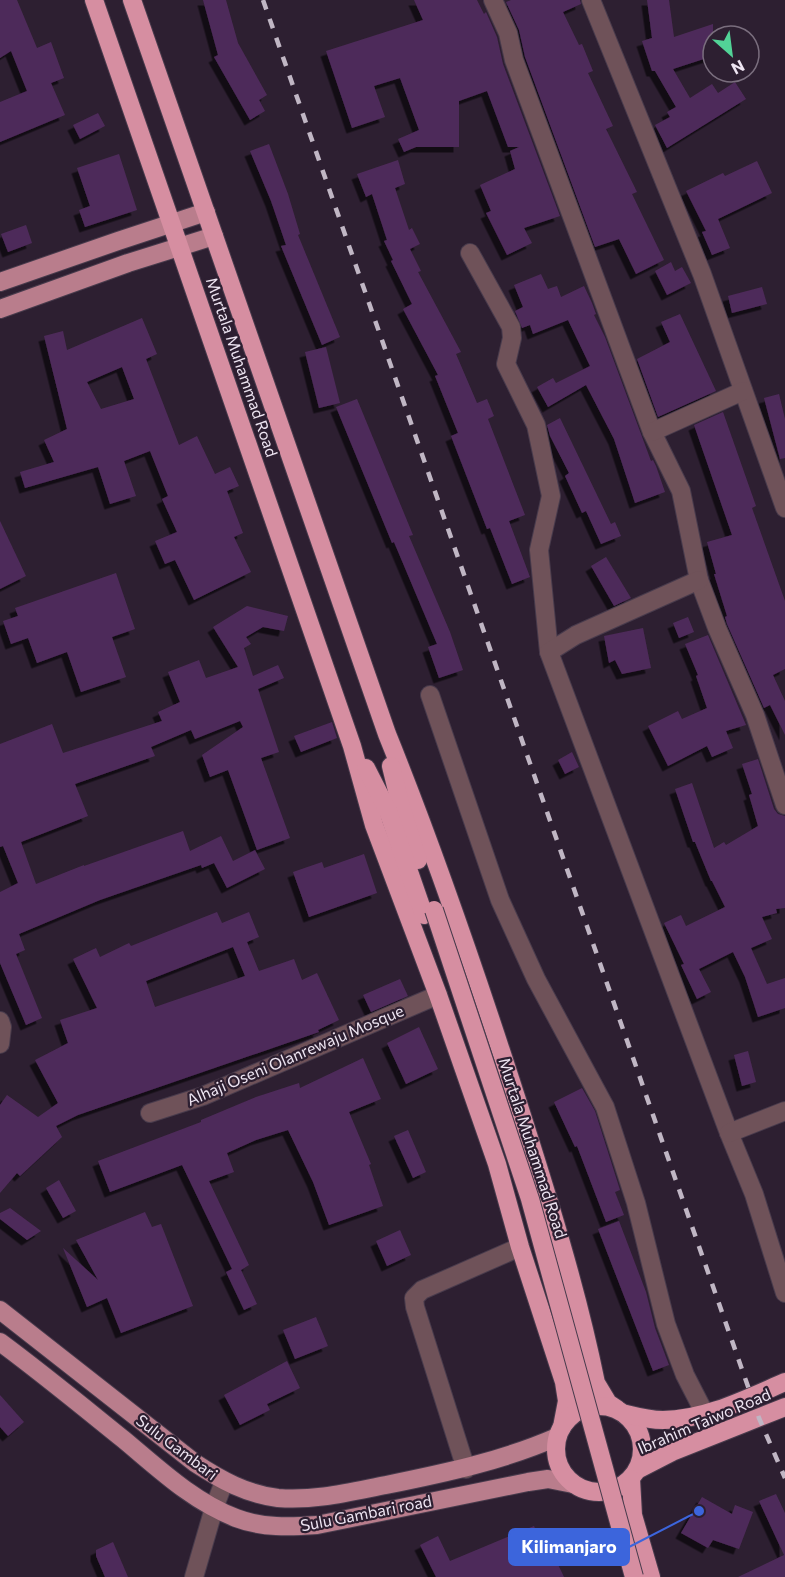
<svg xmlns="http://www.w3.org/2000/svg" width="785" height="1577" font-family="Commissioner,sans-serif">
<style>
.building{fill:#4e2a5a;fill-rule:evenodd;filter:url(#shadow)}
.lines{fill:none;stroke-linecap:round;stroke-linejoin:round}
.minor-casing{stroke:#483b4c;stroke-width:20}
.major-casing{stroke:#483b4c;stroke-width:20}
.highway-casing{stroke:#483b4c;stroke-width:20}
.minor{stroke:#6f5259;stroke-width:18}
.major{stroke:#b97d8c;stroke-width:18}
.highway{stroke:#d68ea1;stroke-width:18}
.rail{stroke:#c0b6c4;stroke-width:4.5;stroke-dasharray:10 10;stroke-linecap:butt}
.highway-bridge-casing{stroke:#483b4c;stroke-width:20;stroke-linecap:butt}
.highway-bridge{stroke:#d68ea1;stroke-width:18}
.labels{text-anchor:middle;stroke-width:4.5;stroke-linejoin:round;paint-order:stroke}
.street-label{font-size:16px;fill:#eee5f2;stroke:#2d1f31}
.leader{fill:none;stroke:#3c65dc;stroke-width:2}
.callout-dot{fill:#3c65dc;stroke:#2d1f31;stroke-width:2}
.callout{fill:#3c65dc;stroke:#3c65dc;stroke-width:2}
.callout-label{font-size:18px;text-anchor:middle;font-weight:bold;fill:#fff}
</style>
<defs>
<filter id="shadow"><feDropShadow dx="-5.5" dy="5.5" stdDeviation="0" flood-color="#0009"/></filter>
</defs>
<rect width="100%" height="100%" fill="#2d1f31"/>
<g class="building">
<polygon points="0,0 17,0 37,48 51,42 64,78 51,83 65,115 0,142 0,102 27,91 11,51 0,58"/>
<polygon points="203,0 226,0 238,43 267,95 259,100 265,111 250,120 214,57 218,55"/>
<polygon points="414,0 477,0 484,14 486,12 497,37 503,64 560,216 524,228 532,243 507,255 486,213 491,211 480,185 515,169 510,151 519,147 508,147 487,91 459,101 459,147 416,147 404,152 398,139 419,130 400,78 374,86 385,117 352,128 326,51 423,20"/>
<polygon points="511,0 580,0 581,4 563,12 579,45 582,44 593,71 588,73 613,126 606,129 637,192 632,194 664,260 636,274 619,239 595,247 525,57 519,30 506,2"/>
<polygon points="647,0 669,0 674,37 713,24 713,56 673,69 690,98 712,84 718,93 735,82 746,99 667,148 655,125 670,117 667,112 676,107 655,71 652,71 642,41 652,38"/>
<polygon points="98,113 105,126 80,139 73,125"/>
<polygon points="269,144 288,194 300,234 298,235 340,337 322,345 281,246 286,245 271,201 250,151"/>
<polygon points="119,154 137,210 85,227 79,210 90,206 77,168"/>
<polygon points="398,160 405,184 395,188 409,230 412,228 420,244 410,249 421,271 418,272 461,352 456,354 477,403 487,399 494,416 488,419 525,515 509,521 530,577 512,584 490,528 487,529 451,436 458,433 435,376 438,375 403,309 412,304 391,261 393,260 384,241 387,240 372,194 366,197 357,174"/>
<polygon points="757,161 772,193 718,219 730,248 712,255 702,232 706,231 686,191 723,173 725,176"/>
<polygon points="26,225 32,243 8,252 1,234"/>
<polygon points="671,262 675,271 682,267 691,283 667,295 655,271"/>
<polygon points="541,274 548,289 557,286 561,297 584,286 592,303 596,314 594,315 605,337 651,461 653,460 656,466 665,492 635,503 614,439 586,385 548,407 537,387 553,378 556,383 590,366 568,320 533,334 530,325 522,328 515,311 523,307 514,285"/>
<polygon points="762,287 767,304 732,313 728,296"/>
<polygon points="680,314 716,391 658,417 637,359 670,342 661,322"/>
<path d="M142,318L157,354L146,359L179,445L197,436L215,474L230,467L239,486L227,491L243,533L234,537L251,572L194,600L175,560L165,564L155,541L177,532L162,499L168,496L150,451L124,461L136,496L110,504L98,467L25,488L20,472L54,462L44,440L67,429L44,336L63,331L67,350ZM122,367L134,399L101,409L87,382Z"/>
<polygon points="326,347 340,403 319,408 305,352"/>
<polygon points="779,394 785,419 785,458 780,459 764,398"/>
<polygon points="357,399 413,535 409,536 450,632 463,670 439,678 428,647 437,644 394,542 392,543 336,407"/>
<polygon points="723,412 756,506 752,508 785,601 785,669 773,675 785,701 785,735 770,705 764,708 727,624 725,617 727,616 714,574 716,574 707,542 732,535 694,425"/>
<polygon points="560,418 611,524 615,522 621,536 601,544 586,511 582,513 565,476 569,473 550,436 547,425"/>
<polygon points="0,521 26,576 0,589"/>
<polygon points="606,557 631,598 614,606 591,566"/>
<polygon points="116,573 135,629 112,637 126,677 81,692 67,652 37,663 28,638 11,644 3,621 18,616 15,608"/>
<polygon points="247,606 288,616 284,631 263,627 246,637 251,644 244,648 253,676 278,665 284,678 258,689 279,752 261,758 290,838 257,850 228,770 210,777 202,755 243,727 240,721 195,739 191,730 151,747 155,756 75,784 88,816 21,842 36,884 84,865 84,866 183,831 190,851 221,836 233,861 255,850 265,869 227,888 214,863 202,868 201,865 100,900 19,934 25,950 16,954 42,1018 26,1025 0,963 0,892 18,883 3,846 0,847 0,744 52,724 63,753 162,721 158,712 180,702 168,672 199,660 206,678 238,667 213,627"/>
<polygon points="688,617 694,632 679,638 673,623"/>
<polygon points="643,628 651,668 622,674 615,660 609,663 604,636"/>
<polygon points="708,635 746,725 726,731 733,748 712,757 707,746 668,766 648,726 678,711 682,719 707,708 696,676 698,675 685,644"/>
<polygon points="332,722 337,738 301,752 294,736"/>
<polygon points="572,752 579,767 565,774 558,760"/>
<polygon points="758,759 774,809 778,814 785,816 785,908 776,909 777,913 762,917 772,939 751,948 767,984 785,978 785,1008 758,1017 745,977 733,952 699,969 711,992 697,999 681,965 684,964 664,923 681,915 686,926 725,907 712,881 711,881 695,842 693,842 675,789 692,783 714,848 724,842 726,845 758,826 749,795 752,794 742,764"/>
<polygon points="364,854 377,893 309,917 293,872 322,862 324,868"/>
<path d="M217,912L222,923L249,912L259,937L247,942L259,971L294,959L302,980L317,973L339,1020L318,1030L319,1032L78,1115L56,1126L62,1137L20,1176L17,1173L0,1193V1105L7,1095L38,1117L58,1103L35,1060L68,1043L60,1020L97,1008L73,959L96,948L100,957L129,943L131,946ZM233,947L245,976L155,1007L146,981Z"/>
<polygon points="400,979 408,996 371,1012 363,995"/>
<polygon points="419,1027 438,1069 406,1084 387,1043"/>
<polygon points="748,1051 756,1082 742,1086 734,1055"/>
<polygon points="363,1058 381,1099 349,1112 371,1164 369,1165 383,1206 329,1225 313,1182 288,1130 256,1140 227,1153 234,1172 209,1181 249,1265 241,1270 257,1304 244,1310 226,1272 232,1269 182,1165 110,1192 98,1161 201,1122 201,1120 256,1097 299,1083 300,1088"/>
<polygon points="582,1088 595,1111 620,1190 615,1192 624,1215 606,1222 577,1146 575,1147 554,1102"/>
<polygon points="408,1130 426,1172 413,1178 394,1136"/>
<polygon points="59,1180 76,1211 63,1218 46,1188"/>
<polygon points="10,1208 41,1231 27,1240 0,1219 0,1213"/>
<polygon points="145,1212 152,1227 161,1224 193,1306 121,1333 107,1298 87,1307 63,1248 98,1280 76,1240"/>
<polygon points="619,1221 646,1292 655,1328 669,1365 653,1371 598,1229"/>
<polygon points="400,1230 411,1255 387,1266 376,1241"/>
<polygon points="316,1317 328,1346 295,1359 283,1330"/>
<polygon points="287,1361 300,1388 267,1404 270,1410 240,1425 224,1395"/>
<polygon points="0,1395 24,1422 8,1436 0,1427"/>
<polygon points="776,1494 785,1513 785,1577 738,1577 784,1555 759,1501"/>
<polygon points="702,1497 732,1514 735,1505 753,1512 739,1549 713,1540 708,1548 681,1533"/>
<polygon points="534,1526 546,1555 552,1552 564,1577 436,1577 420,1545 438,1536 450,1561"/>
<polygon points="113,1542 128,1577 105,1577 96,1556 96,1550"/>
</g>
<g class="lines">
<defs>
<g id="minor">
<polyline points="493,0 508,33 514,60 652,432 681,491 699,580 717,628 755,715 785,805"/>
<polyline points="591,0 702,274 785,508"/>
<polyline points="470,253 511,327 512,338 506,364 536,425 551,496 539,550 549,652"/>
<polyline points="652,432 743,391"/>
<polyline points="699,580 576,635 549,652 729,1133 754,1194 785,1293"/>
<polyline points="430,695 500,900 536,979 605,1107 636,1203 666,1324 685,1375 704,1412"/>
<polyline points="0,1021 2,1027 0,1044"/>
<polyline points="150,1113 203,1096 438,995"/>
<polyline points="729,1133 785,1111"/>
<polyline points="466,1469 415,1307 414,1298 422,1290 520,1247"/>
<polyline points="194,1577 214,1508 224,1482"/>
</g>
<g id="major">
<polyline points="0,282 118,241 206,212"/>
<polyline points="0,309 128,263 214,236"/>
<path d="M0,1310L195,1463C221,1480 246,1494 278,1498C315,1501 350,1492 386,1485C445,1473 502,1461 557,1437"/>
<path d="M0,1342C42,1373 82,1406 123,1439C158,1468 192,1501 236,1518C262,1528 290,1527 317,1525L528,1482L548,1479L573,1484"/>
</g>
<g id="highway">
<polyline points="94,0 352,746 374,825 438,995 497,1164 520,1247 564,1382 567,1401 562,1427"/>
<path d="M132,0L387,734C436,855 478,979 518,1103C547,1194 577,1289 596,1383L608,1403L617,1409"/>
<polyline points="391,766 401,807 418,860"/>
<polyline points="366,768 388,811 424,915"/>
<circle cx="599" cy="1449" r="43"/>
<path d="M626,1414C638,1417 651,1420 663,1420C705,1420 748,1398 785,1382"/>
<polyline points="637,1470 672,1452 785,1407"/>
<polyline points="631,1479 633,1515 651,1577"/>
</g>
</defs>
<use href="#minor" class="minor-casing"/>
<use href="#major" class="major-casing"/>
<use href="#highway" class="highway-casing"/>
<use href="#minor" class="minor"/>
<use href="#major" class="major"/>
<use href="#highway" class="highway"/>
<polyline class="rail" points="263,0 759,1418 785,1478"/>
<defs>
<polyline id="highway-bridge" points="434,910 530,1199 634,1577"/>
</defs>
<use href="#highway-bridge" class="highway-bridge-casing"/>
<use href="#highway-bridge" class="highway-bridge"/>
</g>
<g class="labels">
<g class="street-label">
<text transform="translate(242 367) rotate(71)" y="6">Murtala Muhammad Road</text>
<text transform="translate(295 1055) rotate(-23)" y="6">Alhaji Oseni Olanrewaju Mosque</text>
<text transform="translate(533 1148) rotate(72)" y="6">Murtala Muhammad Road</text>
<text transform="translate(704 1421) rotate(-23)" y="6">Ibrahim Taiwo Road</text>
<text transform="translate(177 1447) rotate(37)" y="6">Sulu Gambari</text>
<text transform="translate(366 1513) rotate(-11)" y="6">Sulu Gambari road</text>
</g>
</g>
<path class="leader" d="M699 1511L629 1547"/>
<circle class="callout-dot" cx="699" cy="1511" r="6"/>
<rect class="callout" x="509" y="1529" width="120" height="36" rx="6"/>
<g class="callout-label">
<text x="569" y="1553">Kilimanjaro</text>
</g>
<g transform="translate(731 54) rotate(152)"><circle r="28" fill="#2d1f31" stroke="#7a6e7e" stroke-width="1.5"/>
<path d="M0-4.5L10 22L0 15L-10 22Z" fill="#52d397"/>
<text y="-9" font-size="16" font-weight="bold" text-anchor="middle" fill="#eee5f2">N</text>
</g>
</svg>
